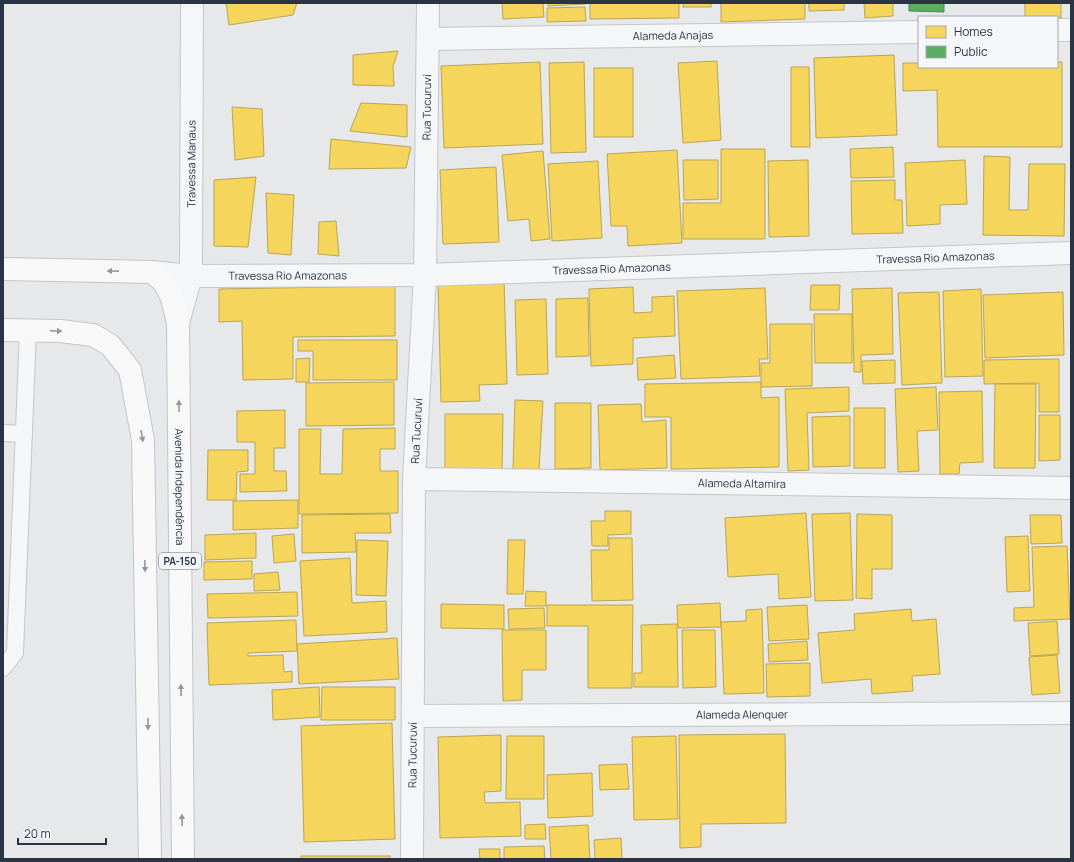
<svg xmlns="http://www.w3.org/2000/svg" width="1074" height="862" font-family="Manrope,sans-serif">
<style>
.homes{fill:#f6d55c;stroke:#b9a555}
.public{fill:#5aae61;stroke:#4c8959}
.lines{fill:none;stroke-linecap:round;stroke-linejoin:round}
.service-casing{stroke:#c4c6c8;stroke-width:18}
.minor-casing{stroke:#c4c6c8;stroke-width:24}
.primary-casing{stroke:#c2c5c8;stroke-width:24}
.service{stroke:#f5f6f7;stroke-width:16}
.minor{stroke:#f5f6f7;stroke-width:22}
.primary{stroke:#f8f8f8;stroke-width:22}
.oneway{fill:#92969e}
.labels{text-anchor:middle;stroke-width:4;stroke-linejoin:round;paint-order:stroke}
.shield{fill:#f4f6f9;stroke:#676e7b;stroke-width:1}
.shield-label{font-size:10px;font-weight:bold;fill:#2b3445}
.street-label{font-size:11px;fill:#2b3445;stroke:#f4f6f9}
</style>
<rect width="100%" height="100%" fill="#e6e8ea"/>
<g class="homes">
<polygon points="226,3 297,3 293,15 229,25"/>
<polygon points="502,3 543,3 544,17 503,19"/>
<polygon points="548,3 586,3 586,4 548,6"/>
<polygon points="590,3 679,3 679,18 590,19"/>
<rect x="683" y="3" width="28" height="4"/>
<polygon points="721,3 805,3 805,19 721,22"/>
<polygon points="809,3 844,3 844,10 809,11"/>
<polygon points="864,3 893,3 893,16 865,18"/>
<polygon points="1025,3 1061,3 1061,18 1057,18 1057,17 1025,17"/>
<polygon points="585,7 586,21 547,22 547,8"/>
<polygon points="398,51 393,67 394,86 353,85 353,55"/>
<polygon points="894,55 897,135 816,138 814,58"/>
<polygon points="717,61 721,140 683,143 678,63"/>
<polygon points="540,62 543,144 444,148 441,66"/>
<polygon points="584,62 586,152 551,153 549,63"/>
<polygon points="1057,62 1062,62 1062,147 938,147 937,90 903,91 903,63 919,63 919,67 1057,67"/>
<polygon points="791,67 809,67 810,147 791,147"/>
<rect x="594" y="68" width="39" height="69"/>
<polygon points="361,103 407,105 407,137 350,131"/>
<polygon points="232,107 262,109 264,156 235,160"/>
<polygon points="331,139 411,147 406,168 329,169"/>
<polygon points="893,147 894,177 851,178 850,149"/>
<polygon points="721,149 765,149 765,239 683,239 683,203 721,203"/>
<polygon points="677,150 682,243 628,246 627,226 611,226 607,154"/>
<polygon points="543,151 550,239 531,241 529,219 508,221 502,155"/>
<polygon points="984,156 1010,157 1009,210 1028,210 1029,164 1065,164 1064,236 983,235"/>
<polygon points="683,160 718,160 718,199 684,200"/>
<polygon points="808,160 809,236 769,237 768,161"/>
<polygon points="965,160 967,204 940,205 940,224 907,226 905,163"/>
<polygon points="598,161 602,238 552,241 548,164"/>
<polygon points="496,167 499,242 443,244 440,170"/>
<polygon points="256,177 248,247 214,246 214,180"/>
<polygon points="895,180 895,200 902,200 903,233 852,234 851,181"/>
<polygon points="266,193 294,195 291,255 268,253"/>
<polygon points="336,221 339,256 318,254 319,222"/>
<polygon points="504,279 507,384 479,385 480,401 441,402 438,282"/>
<polygon points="811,285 840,285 839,310 810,310"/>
<polygon points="395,286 395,336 293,337 293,379 243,380 242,321 219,322 219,289"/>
<polygon points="633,287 634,313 652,312 652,297 674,296 675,336 633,338 633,364 591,366 589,289"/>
<polygon points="765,288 768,359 759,359 760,376 681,379 677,291"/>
<polygon points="892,288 893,354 861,355 861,372 854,372 852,289"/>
<polygon points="981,289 983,376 945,377 943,291"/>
<polygon points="939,292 942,383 902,385 898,293"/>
<polygon points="1063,292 1064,355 985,358 983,295"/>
<polygon points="588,298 589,356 556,357 556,299"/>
<polygon points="546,299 548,374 517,375 515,300"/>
<polygon points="814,314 852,314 852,363 815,363"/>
<polygon points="770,324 812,324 812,386 761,387 761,363 770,363"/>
<polygon points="298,340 397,340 397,380 313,380 313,351 298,351"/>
<polygon points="674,355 676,378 638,380 637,358"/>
<polygon points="310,358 309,382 296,382 296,359"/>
<polygon points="1059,359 1059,412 1039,412 1039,383 984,384 984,360"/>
<polygon points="895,360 895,383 863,384 862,361"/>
<polygon points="394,382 394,425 306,426 306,383"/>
<polygon points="761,382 761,398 779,397 779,467 671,469 671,417 645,417 645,384"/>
<polygon points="995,384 1036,384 1035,468 994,468"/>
<polygon points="849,387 849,411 807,413 809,470 788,471 785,389"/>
<polygon points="936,387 938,430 917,431 919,471 898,472 895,389"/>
<polygon points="982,391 983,462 960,463 959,474 940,474 939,392"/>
<polygon points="515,400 543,401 539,470 513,469"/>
<polygon points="555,403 591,403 591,468 555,469"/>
<polygon points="641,404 642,422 666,420 667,468 600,470 598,405"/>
<rect x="854" y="408" width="31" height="60"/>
<polygon points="285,410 285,448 274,448 274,471 286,471 287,491 240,492 240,474 255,474 255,442 237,442 237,411"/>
<polygon points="445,414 503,414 502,474 445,473"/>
<polygon points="1039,415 1060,415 1060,460 1039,461"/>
<polygon points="850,416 850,466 813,467 812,417"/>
<polygon points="395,428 395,449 380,449 380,471 398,471 398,513 299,514 299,429 321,429 320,474 342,474 343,429"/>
<polygon points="208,450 248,450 248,471 237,472 236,500 207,500"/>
<polygon points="298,500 298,528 233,530 233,501"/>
<polygon points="605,511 631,511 631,534 608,535 608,546 592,546 591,521 605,521"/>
<polygon points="806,513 811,597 779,599 778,574 728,577 725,518"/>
<polygon points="850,513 853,600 815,601 812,514"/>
<polygon points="390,514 391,533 355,533 356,552 302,553 302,515"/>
<polygon points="857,514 892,515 892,569 872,569 872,599 856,598"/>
<polygon points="1030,515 1061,515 1062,543 1031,544"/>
<polygon points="256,533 256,558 205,560 205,535"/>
<polygon points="294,534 296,561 274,563 272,536"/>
<polygon points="1028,536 1030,591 1007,592 1005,537"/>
<polygon points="609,538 632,538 633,600 592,601 591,550 609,550"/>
<polygon points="357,540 388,541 386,596 356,595"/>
<polygon points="508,540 525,540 523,594 507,594"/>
<polygon points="1067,546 1070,619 1014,621 1014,608 1034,607 1032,547"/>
<polygon points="350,558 352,603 386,601 387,632 304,636 300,561"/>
<polygon points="252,561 252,579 204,580 204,562"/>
<polygon points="278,572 280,590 254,591 254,574"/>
<polygon points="526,591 546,592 546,606 525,606"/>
<polygon points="297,592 298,616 208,618 207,594"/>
<polygon points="720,603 721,627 678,628 677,605"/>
<polygon points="441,604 504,605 504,629 441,628"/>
<polygon points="547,605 633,605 632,688 588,688 588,626 547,626"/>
<polygon points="807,605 809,639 769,641 767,607"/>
<polygon points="544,608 545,628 509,629 508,609"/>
<polygon points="762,609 764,693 724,694 721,622 746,621 746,610"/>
<polygon points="911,609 912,621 936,619 940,674 912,676 913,691 872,694 871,679 822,683 818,633 855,630 854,614"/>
<polygon points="296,620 297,651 248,653 248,656 283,655 284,672 292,671 292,682 209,685 207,623"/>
<polygon points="1057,621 1059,654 1030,656 1028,623"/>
<polygon points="677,624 678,687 634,687 634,673 642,673 641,625"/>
<polygon points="502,630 546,630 546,670 522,670 522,700 503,701"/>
<polygon points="682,630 715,630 716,687 683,688"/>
<polygon points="397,638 399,679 299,684 297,644"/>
<polygon points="807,641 808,660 769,662 768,644"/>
<polygon points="1057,655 1060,693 1032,695 1029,657"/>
<polygon points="810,663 810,696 767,697 766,664"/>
<polygon points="319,687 320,717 273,720 272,690"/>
<polygon points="322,687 395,687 395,720 321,720"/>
<polygon points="392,723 395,839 304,842 301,726"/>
<polygon points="785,734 786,823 701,824 701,847 680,848 679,735"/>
<polygon points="501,735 501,791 484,792 485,803 520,802 521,836 440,838 438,737"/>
<polygon points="507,736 544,736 544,799 506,799"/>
<polygon points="676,736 678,819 634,820 632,737"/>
<polygon points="627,764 629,789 600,790 599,765"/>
<polygon points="592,773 593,816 548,818 547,775"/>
<polygon points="545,824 546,839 525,839 525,825"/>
<polygon points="588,825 590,859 551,859 549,827"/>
<polygon points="621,838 622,859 595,859 594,840"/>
<polygon points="544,846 545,859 504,859 504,847"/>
<polygon points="479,849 500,849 500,859 480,859"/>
<rect x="301" y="856" width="89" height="3"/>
</g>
<polygon class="public" points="909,3 944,3 944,12 909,11"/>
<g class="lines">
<defs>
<g id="service">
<polyline points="3,433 24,434"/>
<polyline points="3,668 15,653 28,330"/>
</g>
<g id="minor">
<polyline points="1057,30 1071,30"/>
<path id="s1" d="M428,39L919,32"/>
<path id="s2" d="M152,272L191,276L425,275L1071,253"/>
<path id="s3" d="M178,323L191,276V266L192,3"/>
<path id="s4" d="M414,479L1071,488"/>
<path id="s5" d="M413,716L1071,713"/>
<path id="s6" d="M412,859L414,479L425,275L428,3"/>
</g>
<g id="primary">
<path id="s7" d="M3,269L152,272L164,282L172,298L178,323L183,859"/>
<polyline points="3,330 60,331 93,335 110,345 130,370 143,440 150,859"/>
</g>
</defs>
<use href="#service" class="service-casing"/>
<use href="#minor" class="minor-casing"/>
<use href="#primary" class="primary-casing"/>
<use href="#service" class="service"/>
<use href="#minor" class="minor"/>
<use href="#primary" class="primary"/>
</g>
<defs><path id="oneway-solid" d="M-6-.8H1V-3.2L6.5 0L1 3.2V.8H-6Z"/></defs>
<g class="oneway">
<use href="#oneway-solid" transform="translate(113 271) rotate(-179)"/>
<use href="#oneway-solid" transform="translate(56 331) rotate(2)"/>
<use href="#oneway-solid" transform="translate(179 406) rotate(-91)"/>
<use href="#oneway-solid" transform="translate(142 436) rotate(81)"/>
<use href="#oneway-solid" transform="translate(145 566) rotate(89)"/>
<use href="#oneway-solid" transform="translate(181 690) rotate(-91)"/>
<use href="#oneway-solid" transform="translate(148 724) rotate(89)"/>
<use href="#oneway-solid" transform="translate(182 820) rotate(-91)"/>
</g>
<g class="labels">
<rect class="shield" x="159" y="553" width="42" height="16" rx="3"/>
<g class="shield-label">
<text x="180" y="565">PA-150</text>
</g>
<g class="street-label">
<text dy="4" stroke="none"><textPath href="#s1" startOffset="245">Alameda Anajas</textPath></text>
<text dy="4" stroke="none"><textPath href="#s6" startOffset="752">Rua Tucuruví</textPath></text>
<text dy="4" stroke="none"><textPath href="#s3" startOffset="161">Travessa Manaus</textPath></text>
<text dy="4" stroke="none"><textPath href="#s2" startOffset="784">Travessa Rio Amazonas</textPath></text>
<text dy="4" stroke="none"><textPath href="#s2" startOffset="460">Travessa Rio Amazonas</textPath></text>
<text dy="4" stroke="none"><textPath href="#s2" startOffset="136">Travessa Rio Amazonas</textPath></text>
<text dy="4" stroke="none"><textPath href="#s6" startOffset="428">Rua Tucuruví</textPath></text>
<text dy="4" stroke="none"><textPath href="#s4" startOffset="328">Alameda Altamira</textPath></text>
<text dy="4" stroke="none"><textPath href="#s7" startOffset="372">Avenida Independência</textPath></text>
<text dy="4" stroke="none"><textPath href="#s5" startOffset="329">Alameda Alenquer</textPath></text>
<text dy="4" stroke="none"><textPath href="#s6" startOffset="104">Rua Tucuruví</textPath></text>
</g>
</g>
<rect width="1074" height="862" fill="none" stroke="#2b3445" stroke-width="8"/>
<rect x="918" y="16" width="140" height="52" fill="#f4f6f9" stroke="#a4a8b1"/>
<rect x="926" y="26" width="20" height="12" fill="#f6d55c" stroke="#a4a8b1"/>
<text x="954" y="36" font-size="12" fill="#2b3445">Homes</text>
<rect x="926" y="46" width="20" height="12" fill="#5aae61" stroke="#a4a8b1"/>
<text x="954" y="56" font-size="12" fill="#2b3445">Public</text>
<path d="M18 838v6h88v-6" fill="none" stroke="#2b3445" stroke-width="2"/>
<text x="24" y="838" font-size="12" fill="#2b3445" stroke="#f4f6f9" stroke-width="3" paint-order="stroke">20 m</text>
</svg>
